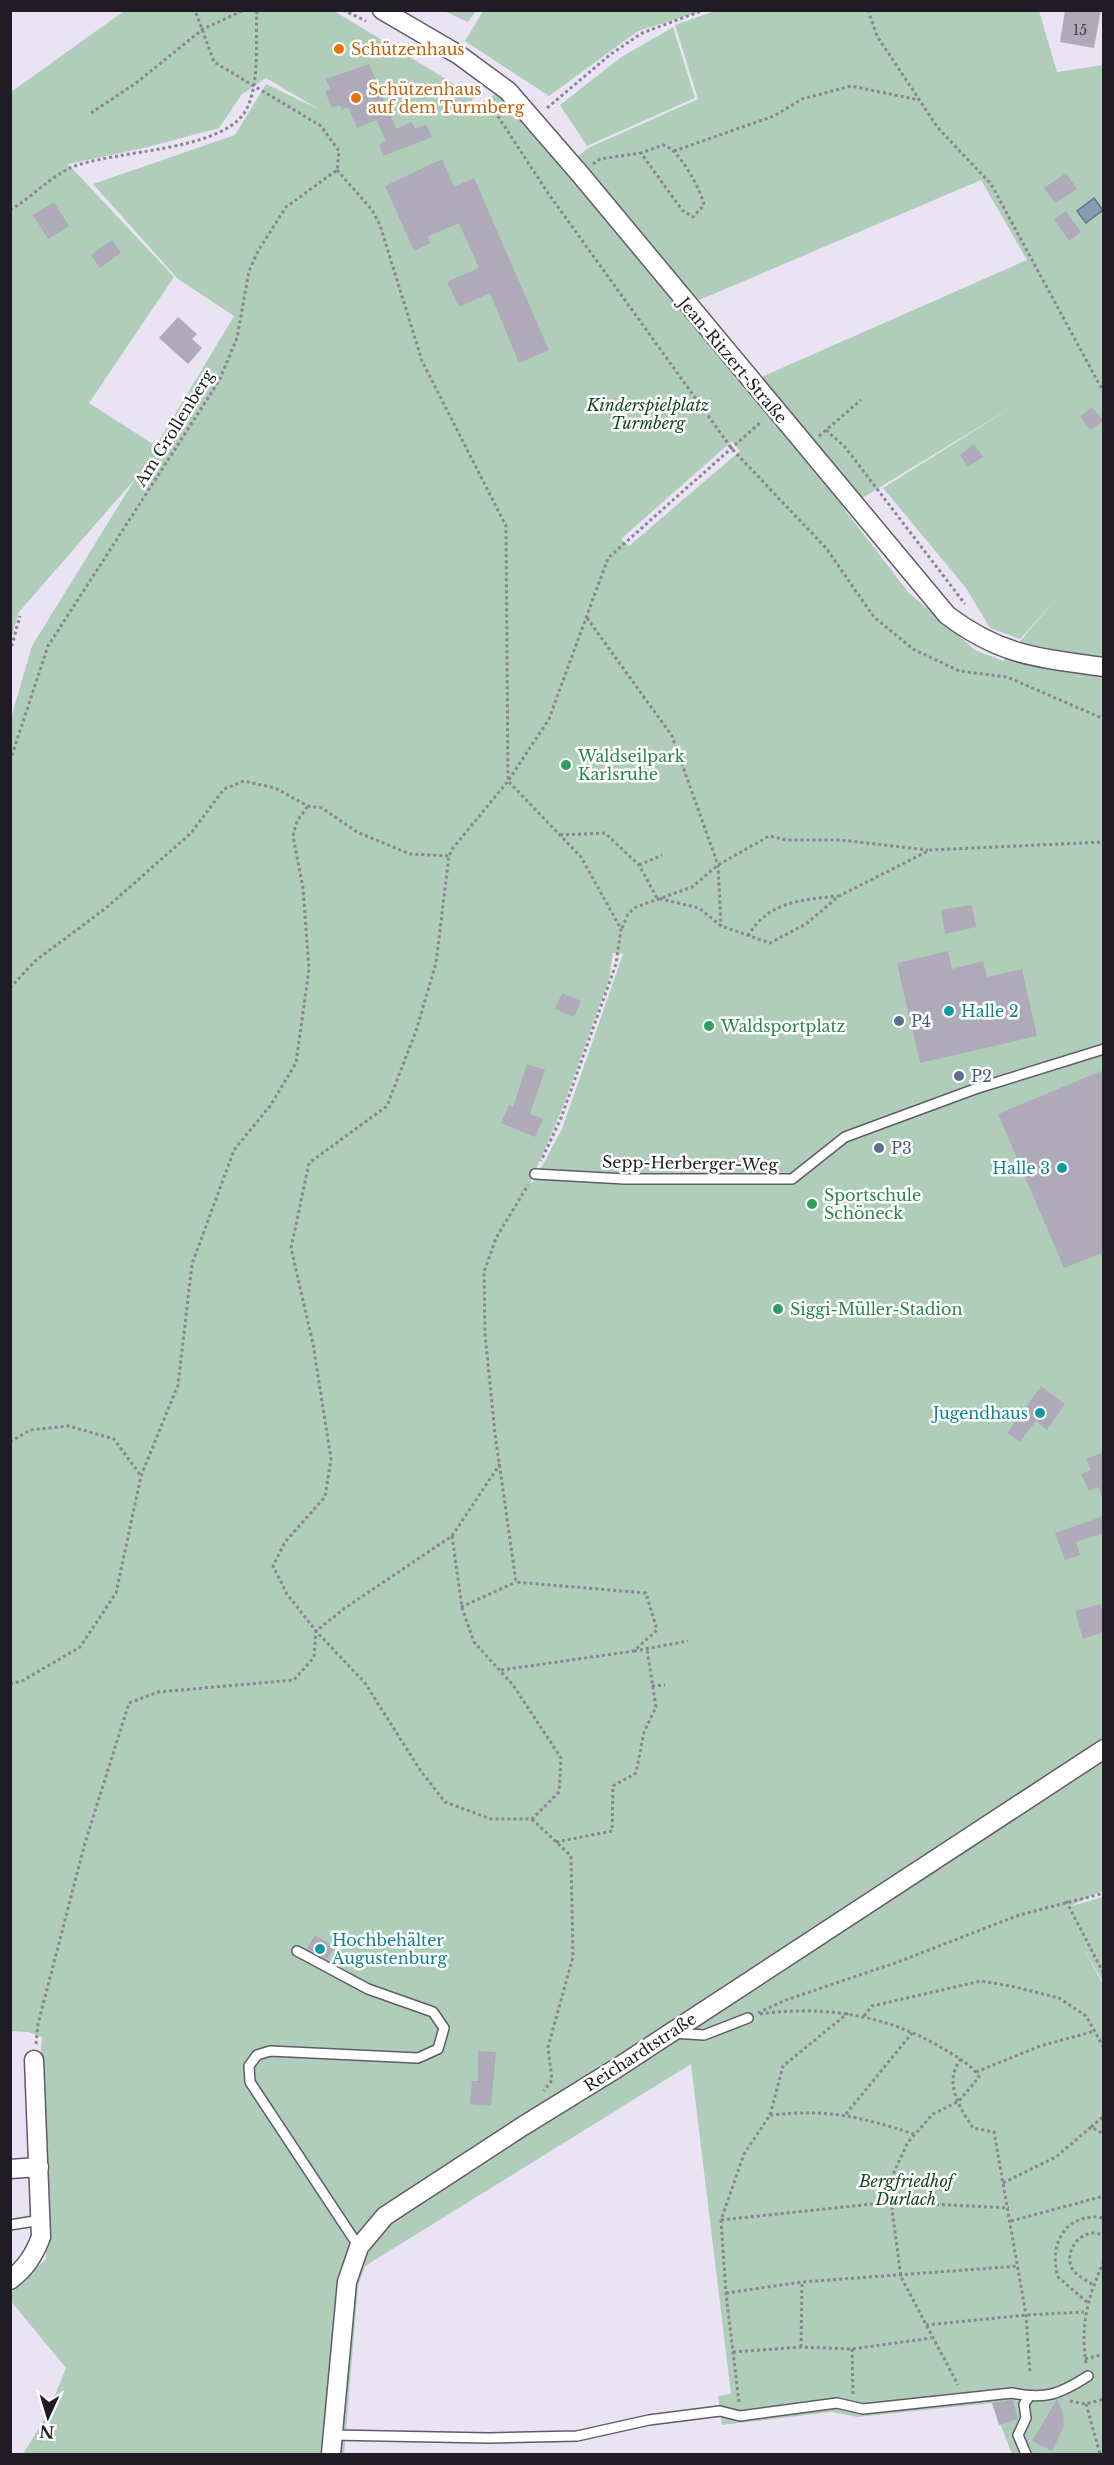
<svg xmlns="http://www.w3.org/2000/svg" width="1114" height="2465" font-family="'Libre Baskerville',serif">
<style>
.green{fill:#b0cdb9;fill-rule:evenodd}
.water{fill:#839eb2;stroke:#657787;stroke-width:1.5}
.building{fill:#afaab9}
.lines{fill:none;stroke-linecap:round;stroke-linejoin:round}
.lane-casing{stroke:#605b69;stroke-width:12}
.street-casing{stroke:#605b69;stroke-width:21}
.path{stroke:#898591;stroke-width:3;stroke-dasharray:3 3;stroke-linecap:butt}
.lane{stroke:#fff;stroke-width:9}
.street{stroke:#fff;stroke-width:18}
.food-dot{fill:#e8710a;stroke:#fff;stroke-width:2}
.leisure-dot{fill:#2e9e5b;stroke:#fff;stroke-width:2}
.culture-dot{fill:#0f9aa8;stroke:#fff;stroke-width:2}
.service-dot{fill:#5c6f8a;stroke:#fff;stroke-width:2}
.labels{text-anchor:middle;stroke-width:5;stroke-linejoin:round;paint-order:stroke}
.number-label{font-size:14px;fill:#434048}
.food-label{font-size:16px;fill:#c56008;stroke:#fff;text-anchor:start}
.street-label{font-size:16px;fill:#1f1d23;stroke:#fff}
.park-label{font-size:16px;font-style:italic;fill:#14462a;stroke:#fff}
.leisure-label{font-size:16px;fill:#27864d;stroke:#fff;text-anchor:start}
.culture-label{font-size:16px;fill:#0d838f;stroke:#fff;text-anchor:start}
.service-label{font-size:16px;fill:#4e5e75;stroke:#fff;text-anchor:start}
</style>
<rect width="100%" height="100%" fill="#e9e3f4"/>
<g class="green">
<path d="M124,11H334L474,96L467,111L497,93L564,168L588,148L698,99L675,25L715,11H1039L1057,72L1103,65L1104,1890L1068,1907L1103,1897V1982L1080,1942L1104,1986L1103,2454H1012L992,2403L858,2417L831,2412L722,2425L718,2396L731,2394L691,2064L365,2266L358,2286L344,2454H23L47,2415L66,2368L10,2300L11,2293L46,2259L45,2167L40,2064L42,2037L28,2032L10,2031L11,718L32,646L135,479L19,612L11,639V92ZM266,78L320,110L266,84L235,135L93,184L178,279L234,316L156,446L89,403L174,277L68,164L148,147L219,128L242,94ZM981,180L1027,260L759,378L697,301ZM1017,404L883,488L966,588L990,628L1020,639L1056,599L1003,661L975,650L909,593L844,509ZM732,441L740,451L629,546L621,539ZM613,953L623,954L562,1129L534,1181L530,1183L561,1112L609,979Z"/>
<polygon points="444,11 476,11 468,22"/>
<polygon points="483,11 483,10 702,11 638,31 549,96 465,41"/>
<polygon points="673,27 695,98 587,146 560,105 620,58"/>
</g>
<polygon class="water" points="1094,198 1103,210 1086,223 1077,211"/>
<g class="building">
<polygon points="1065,10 1101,10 1094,48 1060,42"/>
<polygon points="369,64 396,129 412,122 415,129 426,124 432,137 383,156 379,145 386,141 376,120 357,128 348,107 342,110 340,105 332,108 325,91 330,89 326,79"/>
<polygon points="442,159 454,187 474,178 549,350 519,363 490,293 459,307 447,282 479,268 459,223 427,237 431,243 414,251 385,186"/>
<polygon points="1066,173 1077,189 1055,203 1044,188"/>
<polygon points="54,202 69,226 48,239 33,215"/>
<polygon points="1066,211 1081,232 1069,241 1054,219"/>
<polygon points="112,240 121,253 100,268 91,255"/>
<polygon points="178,317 197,334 192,339 202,348 188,364 159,338"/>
<polygon points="1092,407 1103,421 1091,430 1080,417"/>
<polygon points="974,444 983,457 968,467 960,455"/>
<polygon points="972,905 976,927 945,934 941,910"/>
<polygon points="948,951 952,969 983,961 987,977 1022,969 1037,1036 920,1063 897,963"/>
<polygon points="562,993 581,1001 574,1017 555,1009"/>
<polygon points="527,1064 545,1070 530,1114 543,1119 535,1137 501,1123 509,1105 513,1107"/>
<polygon points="1104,1070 1104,1252 1064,1268 998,1114"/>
<polygon points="1041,1386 1065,1404 1047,1430 1036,1421 1020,1442 1007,1433"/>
<polygon points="1104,1452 1104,1499 1103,1499 1098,1487 1089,1491 1081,1474 1091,1470 1086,1459"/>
<polygon points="1104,1516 1104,1533 1076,1542 1080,1555 1065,1560 1055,1533"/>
<polygon points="1100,1604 1104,1616 1104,1632 1083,1639 1075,1611"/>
<polygon points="315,1935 335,1947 327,1959 307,1949"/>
<polygon points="478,2051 496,2052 491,2106 470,2104 472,2081 478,2081"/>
<polygon points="1057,2399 1063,2412 1064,2426 1052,2451 1032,2441"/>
<polygon points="1013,2400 1018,2419 999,2425 992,2403"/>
</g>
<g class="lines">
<defs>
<g id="lane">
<polyline points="535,1174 625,1179 792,1179 845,1137 975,1089 1104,1049"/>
<polyline points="297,1951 368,1989 433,2012 444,2028 438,2049 418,2058 270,2051 257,2055 249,2066 250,2082 359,2247"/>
<polyline points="672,2033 704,2035 748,2018"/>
<polyline points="10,2225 41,2220"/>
<path d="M332,2435L489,2438L577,2436L649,2420L720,2411L740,2416L837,2403L863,2409L1012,2393C1046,2400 1060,2394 1088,2376"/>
<polyline points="1026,2454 1018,2435 1026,2418 1024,2404 1029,2397"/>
</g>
<g id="street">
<path d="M382,10L459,55L508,91L580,174L947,615C1001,656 1039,658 1104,667"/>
<polyline points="10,2169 39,2167"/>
<path d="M10,2280C26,2268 34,2255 41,2237L34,2060"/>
<polyline points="331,2454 347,2282 359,2247 385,2216 523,2126 617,2068 1104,1749"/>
</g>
</defs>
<use href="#lane" class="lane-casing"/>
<use href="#street" class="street-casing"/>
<g class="path">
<polyline points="343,10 366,21"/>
<polyline points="868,10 877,36 938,128 991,184 1104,393"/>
<polyline points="488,101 548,193 732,449 826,548 874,617 913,649 959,671 1007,677 1104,719"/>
<polyline points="547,108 611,54 642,33 704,10"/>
<polyline points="91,113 136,83 203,29 244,10"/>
<polyline points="674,151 774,116 802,99 851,86 919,100"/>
<path d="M593,164L600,159L641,153L682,210L693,217L704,205C701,190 679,148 663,145L641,153"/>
<polyline points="337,170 372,210 380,225 422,361 506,526 508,781 581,857 621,929 616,964 561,1118 541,1161"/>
<path d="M10,210C31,198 49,178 70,168C112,149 229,153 248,106C260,78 255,40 257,10"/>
<polyline points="826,430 845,447 965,604"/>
<polyline points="819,436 861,400"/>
<polyline points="587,618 672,736 718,865 721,926"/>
<polyline points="10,652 20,616"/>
<polyline points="10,761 48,646 219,381 237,338 249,271 258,251 286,207 337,170 339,151 321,126 214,62 195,10"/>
<polyline points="560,835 605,833 639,865 657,898 699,908 721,926 770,943 806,924 839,896 930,850 1104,842"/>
<polyline points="639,865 662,855"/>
<polyline points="622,928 628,914 636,907 692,887 718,865 769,836 787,840 841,840 928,850"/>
<path d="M748,936C768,901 802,900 838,896"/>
<polyline points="10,988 35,961 106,908 191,833 224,789 244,781 275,788 308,806 322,808 357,832 410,854 449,856"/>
<polyline points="10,1442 30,1430 69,1426 114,1439 141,1476"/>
<polyline points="452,1536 462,1608 474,1642 513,1685 561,1758 559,1792 532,1819 491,1819 445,1802 420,1770 365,1683 316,1631 287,1594 273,1566 285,1542 325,1497 331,1459 313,1344 291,1248 309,1163 387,1106 416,1031 436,963 449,856 453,848 508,781 549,719 608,558 762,421"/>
<polyline points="461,1607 516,1582"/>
<polyline points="634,1651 688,1641"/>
<polyline points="501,1670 634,1651 657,1630 646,1593 516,1582 495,1434 485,1334 484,1272 496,1238 528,1185"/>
<polyline points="10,1684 22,1681 80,1647 116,1593 141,1476 178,1385 192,1264 234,1150 270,1106 296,1063 309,969 303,888 293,836 297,821 308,806"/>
<polyline points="652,1686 665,1685"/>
<polyline points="532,1819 571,1856 573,1957 548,2047 552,2080 544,2091"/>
<polyline points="556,1842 612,1831 613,1786 636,1773 644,1732 656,1707 647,1649"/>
<polyline points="1066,1901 1104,1974"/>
<polyline points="758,2013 786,2000 898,1962 1019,1915 1104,1893"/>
<path d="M760,2014C825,2005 887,2015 944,2049C957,2057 971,2064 979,2077L959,2101L933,2114L908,2142L894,2172L891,2202L901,2277L958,2385"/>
<polyline points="864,2016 872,2006 981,1981 1011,1986 1059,1998 1086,2016 1104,2048"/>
<polyline points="36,2044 38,2024 85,1843 129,1703 158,1692 294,1680 314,1657 316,1631 345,1608 452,1536 500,1464"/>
<path d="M961,2059C943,2081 959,2107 973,2128L994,2132L1026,2315L1030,2374"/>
<polyline points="976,2072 1040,2046 1095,2031"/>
<polyline points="846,2114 912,2033"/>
<path d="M770,2115C830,2109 857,2116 914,2134"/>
<polyline points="1091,2127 1104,2116"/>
<polyline points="1003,2183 1056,2157 1091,2127 1104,2134"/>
<polyline points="721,2220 891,2202 1009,2208"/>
<polyline points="1011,2221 1104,2196"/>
<path d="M1092,2284C1086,2280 1077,2276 1073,2270C1061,2251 1084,2224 1104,2236"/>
<polyline points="726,2293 802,2282 1019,2266"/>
<path d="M1087,2302L1058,2277C1048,2244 1066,2211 1104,2218"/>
<polyline points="926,2325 1026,2315 1084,2312"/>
<polyline points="801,2347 802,2283"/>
<polyline points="852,2349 853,2395"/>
<polyline points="733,2352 801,2347 852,2349 931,2338"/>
<polyline points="1085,2359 1104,2354"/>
<path d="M1086,2363C1080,2325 1088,2296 1104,2261"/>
<polyline points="1070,2401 1086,2404 1104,2399"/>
<polyline points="739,2402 726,2293 721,2220 744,2154 770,2115 783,2066 848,2013"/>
<polyline points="1086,2404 1100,2454"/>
</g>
<use href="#lane" class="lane"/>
<use href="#street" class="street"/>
</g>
<g class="food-dot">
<circle cx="339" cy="49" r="6"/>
<circle cx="356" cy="98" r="6"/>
</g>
<g class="leisure-dot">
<circle cx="566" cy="765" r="6"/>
<circle cx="709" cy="1026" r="6"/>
<circle cx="812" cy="1204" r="6"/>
<circle cx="778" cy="1309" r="6"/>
</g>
<g class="culture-dot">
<circle cx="949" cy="1011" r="6"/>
<circle cx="1062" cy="1168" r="6"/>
<circle cx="1040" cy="1413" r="6"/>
<circle cx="320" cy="1949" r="6"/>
</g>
<g class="service-dot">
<circle cx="899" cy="1021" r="6"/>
<circle cx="959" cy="1076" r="6"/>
<circle cx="879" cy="1148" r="6"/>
</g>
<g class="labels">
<g class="number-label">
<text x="1080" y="35">15</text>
</g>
<g class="food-label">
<text x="351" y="55">Schützenhaus</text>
<text x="368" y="95">Schützenhaus<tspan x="368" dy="18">auf dem Turmberg</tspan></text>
</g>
<g class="street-label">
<text transform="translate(733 360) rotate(50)" y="6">Jean-Ritzert-Straße</text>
<text transform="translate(174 428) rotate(-58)" y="6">Am Grollenberg</text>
<text transform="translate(690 1163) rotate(1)" y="6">Sepp-Herberger-Weg</text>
<text transform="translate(640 2052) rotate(-33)" y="6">Reichardtstraße</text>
</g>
<g class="park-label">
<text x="648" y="411">Kinderspielplatz<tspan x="648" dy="18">Turmberg</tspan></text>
<text x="906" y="2187">Bergfriedhof<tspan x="906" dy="18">Durlach</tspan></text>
</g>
<g class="leisure-label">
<text x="578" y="762">Waldseilpark<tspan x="578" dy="18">Karlsruhe</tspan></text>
<text x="721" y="1032">Waldsportplatz</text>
<text x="824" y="1201">Sportschule<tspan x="824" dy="18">Schöneck</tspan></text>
<text x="790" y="1315">Siggi-Müller-Stadion</text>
</g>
<g class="culture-label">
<text x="961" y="1017">Halle 2</text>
<text x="1050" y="1174" text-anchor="end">Halle 3</text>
<text x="1028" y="1419" text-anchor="end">Jugendhaus</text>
<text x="332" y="1946">Hochbehälter<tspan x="332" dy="18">Augustenburg</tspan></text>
</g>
<g class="service-label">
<text x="911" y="1027">P4</text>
<text x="971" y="1082">P2</text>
<text x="891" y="1154">P3</text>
</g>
</g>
<rect width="1114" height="2465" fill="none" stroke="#1f1d23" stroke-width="24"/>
<g transform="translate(48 2417) rotate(184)" stroke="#ffffff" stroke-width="4.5" paint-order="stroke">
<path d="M0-4.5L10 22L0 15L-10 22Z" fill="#1f1d23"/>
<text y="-9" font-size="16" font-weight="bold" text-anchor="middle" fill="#1f1d23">N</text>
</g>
</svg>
